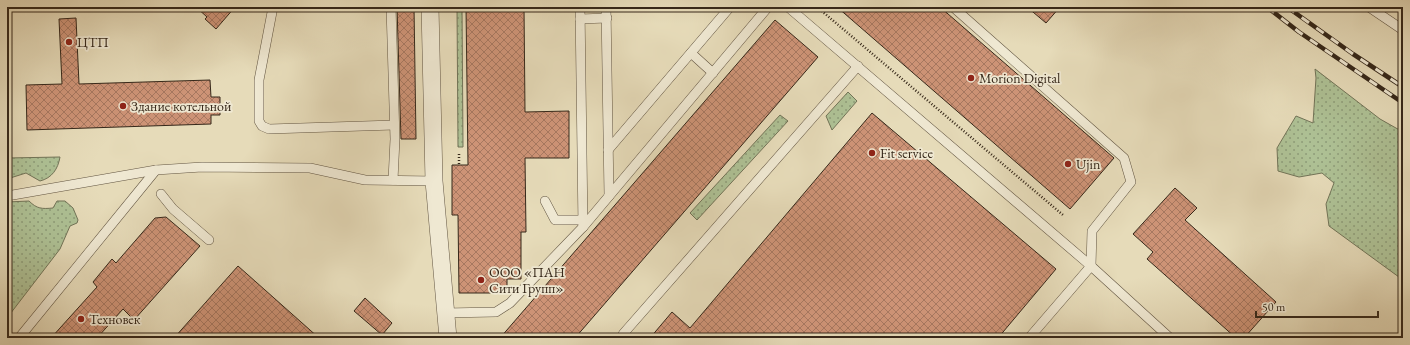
<svg xmlns="http://www.w3.org/2000/svg" width="1410" height="345" font-family="'EB Garamond',serif">
<style>
.grass{fill:url(#grass-dots);stroke:#727458}
.building{fill:url(#building-cross-hatch);stroke:#36281a}
.lines{fill:none;stroke-linecap:round;stroke-linejoin:round}
.lane-casing{stroke:#625542;stroke-width:10}
.street-casing{stroke:#625542;stroke-width:18}
.path{stroke:#36281a;stroke-width:2.5;stroke-dasharray:1 2;stroke-linecap:butt}
.lane{stroke:#efe8d2;stroke-width:9}
.street{stroke:#efe8d2;stroke-width:17}
.rail-casing{stroke:#36281a;stroke-width:4.5}
.rail{stroke:#efe8d2;stroke-width:3;stroke-dasharray:9;stroke-linecap:butt}
.poi-dot{fill:#8f2418;stroke:#efe8d2;stroke-width:1.5}
.labels{text-anchor:middle;stroke-width:3.5;stroke-linejoin:round;paint-order:stroke}
.poi-label{font-size:14px;fill:#36281a;stroke:#efe8d2;text-anchor:start}
</style>
<defs>
<pattern id="grass-dots" width="8" height="8" patternUnits="userSpaceOnUse"><rect width="8" height="8" fill="#aec195"/><path d="M2 2h.1M6 6h.1" fill="none" stroke="#8e9d79" stroke-width="1.8" stroke-linecap="round"/></pattern>
<pattern id="building-cross-hatch" width="8" height="8" patternUnits="userSpaceOnUse"><rect width="8" height="8" fill="#cd9376"/><path d="M0 0l8 8M0 8l8-8" fill="none" stroke="#a77860"/></pattern>
</defs>
<rect width="100%" height="100%" fill="#e6dbb9"/>
<filter id="stains"><feTurbulence type="fractalNoise" baseFrequency=".005" numOctaves="4"/><feColorMatrix values="0 0 0 0 .2 0 0 0 0 .09 0 0 0 0 .02 0 0 0 .5 -.17"/></filter>
<radialGradient id="worn" r=".72"><stop offset=".6" stop-color="#630" stop-opacity="0"/><stop offset="1" stop-color="#630" stop-opacity=".3"/></radialGradient>
<g class="grass">
<polygon points="457,7 462,7 463,147 458,147"/>
<polygon points="1315,69 1380,119 1403,132 1403,280 1329,226 1326,204 1334,183 1322,173 1299,177 1278,171 1277,148 1296,116 1313,123 1316,78"/>
<polygon points="848,92 857,101 832,130 826,116"/>
<polygon points="780,115 788,121 697,220 690,213"/>
<path d="M60,157C58,169 52,178 40,181L26,173L7,179V158Z"/>
<path d="M29,201C37,209 42,209 53,208L57,201H65L73,208L78,220L77,223L70,226L60,249L7,318C7,308 12,302 10,292L7,290V202Z"/>
</g>
<g class="building">
<polygon points="196,7 235,7 216,29 205,19 207,17"/>
<polygon points="397,7 414,7 416,139 401,139"/>
<polygon points="466,7 524,7 525,112 569,111 569,158 525,158 526,232 521,232 521,279 507,279 507,293 459,293 458,215 452,215 452,165 468,165"/>
<polygon points="837,7 940,7 1114,158 1070,209"/>
<polygon points="1027,7 1060,7 1046,23"/>
<polygon points="76,18 79,84 210,80 211,97 220,97 220,115 211,115 211,124 27,130 26,85 62,84 59,19"/>
<polygon points="775,20 818,57 575,338 500,338"/>
<polygon points="872,113 1056,269 998,338 650,338 672,312 690,328"/>
<polygon points="1175,188 1197,208 1185,220 1276,302 1244,338 1236,338 1147,259 1153,252 1133,234"/>
<polygon points="166,217 200,246 134,320 123,309 97,338 51,338 97,287 93,282 112,259 116,263 155,218"/>
<polygon points="238,266 319,338 174,338"/>
<polygon points="365,298 392,323 382,335 354,311"/>
</g>
<g class="lines">
<defs>
<g id="lane">
<polyline points="273,7 259,80 259,121 262,126 269,129 394,125"/>
<polyline points="391,7 395,139 393,180"/>
<polyline points="580,7 583,227"/>
<polyline points="606,7 609,196"/>
<polyline points="788,7 1091,266 1170,338"/>
<polyline points="953,7 1124,158 1131,182 1092,231 1091,266 1029,338"/>
<polyline points="1369,7 1403,30"/>
<polyline points="580,19 607,18"/>
<polyline points="691,53 713,73"/>
<polyline points="608,150 730,7"/>
<polyline points="161,194 173,209 209,240"/>
<polyline points="7,196 156,170 202,167 310,168 365,180 434,181"/>
<polyline points="545,201 555,220 583,220"/>
<polyline points="445,313 496,312 510,303 583,227 768,7"/>
<polyline points="19,338 156,170"/>
<polyline points="628,338 623,334 858,66"/>
</g>
<polyline id="street" points="430,7 434,181 448,338"/>
</defs>
<use href="#lane" class="lane-casing"/>
<use href="#street" class="street-casing"/>
<g class="path">
<polyline points="817,7 1063,215"/>
<polyline points="459,154 459,165"/>
</g>
<use href="#lane" class="lane"/>
<use href="#street" class="street"/>
<defs>
<g id="rail">
<polyline points="1267,7 1299,32 1403,103"/>
<polyline points="1287,7 1353,54 1403,87"/>
</g>
</defs>
<use href="#rail" class="rail-casing"/>
<use href="#rail" class="rail"/>
</g>
<g class="poi-dot">
<circle cx="69" cy="42" r="4"/>
<circle cx="971" cy="78" r="4"/>
<circle cx="123" cy="106" r="4"/>
<circle cx="872" cy="153" r="4"/>
<circle cx="1068" cy="164" r="4"/>
<circle cx="481" cy="280" r="4"/>
<circle cx="81" cy="319" r="4"/>
</g>
<g class="labels">
<g class="poi-label">
<text x="77" y="47">ЦТП</text>
<text x="979" y="83">Morion Digital</text>
<text x="131" y="111">Здание котельной</text>
<text x="880" y="158">Fit service</text>
<text x="1076" y="169">Ujin</text>
<text x="489" y="277">ООО «ПАН<tspan x="489" dy="16">Сити Групп»</tspan></text>
<text x="89" y="324">Техновек</text>
</g>
</g>
<rect width="1410" height="345" fill="none" stroke="#e6dbb9" stroke-width="24"/>
<rect x="8" y="8" width="1394" height="329" fill="none" stroke="#36281a" stroke-width="2"/>
<rect x="12" y="12" width="1386" height="321" fill="none" stroke="#36281a"/>
<path d="M1256 311v6h122v-6" fill="none" stroke="#36281a" stroke-width="2"/>
<text x="1262" y="311" font-size="12" fill="#36281a" stroke="#efe8d2" stroke-width="3" paint-order="stroke">50 m</text>
<rect width="100%" height="100%" filter="url(#stains)"/>
<rect width="100%" height="100%" fill="url(#worn)"/>
</svg>
